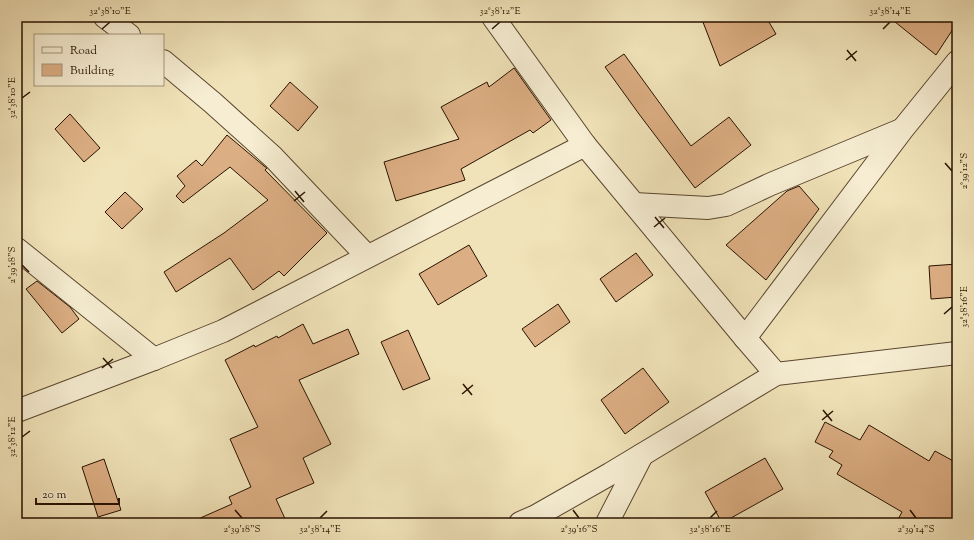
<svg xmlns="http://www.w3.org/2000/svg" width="974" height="540" font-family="'Sorts Mill Goudy',serif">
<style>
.building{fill:#dcae83;stroke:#281200}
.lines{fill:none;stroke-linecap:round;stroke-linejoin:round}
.street-casing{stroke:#5a462e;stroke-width:24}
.street{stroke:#f6edd2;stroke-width:22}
.ticks{fill:none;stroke:#281200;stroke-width:1.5}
.neatline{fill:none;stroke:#281200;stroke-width:1.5}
.ticks-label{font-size:10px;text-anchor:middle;fill:#281200}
</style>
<rect width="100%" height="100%" fill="#f1e3b9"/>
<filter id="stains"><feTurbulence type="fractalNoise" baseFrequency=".005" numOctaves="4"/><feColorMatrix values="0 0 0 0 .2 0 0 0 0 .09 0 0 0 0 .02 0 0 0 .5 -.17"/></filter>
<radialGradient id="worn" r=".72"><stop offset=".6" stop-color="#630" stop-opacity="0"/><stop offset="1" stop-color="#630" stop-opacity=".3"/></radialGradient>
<g class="building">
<polygon points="701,17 766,17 776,34 720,66"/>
<polygon points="889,17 957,17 957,23 936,55"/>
<polygon points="624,54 691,146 729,117 751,145 695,188 639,114 605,67"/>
<polygon points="514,68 551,120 533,133 530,130 461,169 465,180 396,201 384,162 459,139 441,107 487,82 489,87"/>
<polygon points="290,82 318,107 298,131 270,106"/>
<polygon points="70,114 100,148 84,162 55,129"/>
<polygon points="227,135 264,166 267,168 265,170 327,233 284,276 279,271 253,290 230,258 176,292 164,272 224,233 268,200 230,167 183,203 176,196 185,186 177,176 196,160 202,166"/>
<polygon points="799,186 819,209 766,280 726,245 787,191"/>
<polygon points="125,192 143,209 122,229 105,212"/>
<polygon points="469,245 487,276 438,305 419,274"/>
<polygon points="636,253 653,275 616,302 600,279"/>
<polygon points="957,264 957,297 931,299 929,266"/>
<polygon points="37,281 70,307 79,319 62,333 26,289"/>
<polygon points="558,304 570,322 535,347 522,329"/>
<polygon points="303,324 313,344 348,329 359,354 299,380 331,444 303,458 314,483 276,499 287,523 189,523 232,504 229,497 251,487 230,439 258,427 225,360 254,345 255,347 277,336 278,338"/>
<polygon points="408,330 430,379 403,390 381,342"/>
<polygon points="643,368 669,402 625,434 601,400"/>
<polygon points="825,422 860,440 869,425 929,461 935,451 957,463 957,523 896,523 902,512 837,474 842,465 829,457 833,451 815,442"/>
<polygon points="765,458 783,489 722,523 705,492"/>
<polygon points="104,459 121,510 98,517 82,467"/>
</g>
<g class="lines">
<defs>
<g id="street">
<polyline points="105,17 129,35"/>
<polyline points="493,17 585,145 745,338 776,374"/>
<polyline points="163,61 213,103 273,157 367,256"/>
<polyline points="634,204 708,208 726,205 771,184 901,130"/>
<polyline points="17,249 154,359"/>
<polyline points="745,338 902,130 957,62"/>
<polyline points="17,411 154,359 223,331 585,145"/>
<polyline points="520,523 536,516 610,474 776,374 957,353"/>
<polyline points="607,523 642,455"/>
</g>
</defs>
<use href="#street" class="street-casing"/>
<use href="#street" class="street"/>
</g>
<path class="ticks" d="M102,29L110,22M492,29L500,22M883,29L890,22M847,50L856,61M846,60L857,51M22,98L30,92M945,163L952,171M295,191L304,202M294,201L305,192M655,217L664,228M654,227L665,218M22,265L29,272M944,314L952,307M103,358L112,368M102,368L113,359M463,384L472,395M462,394L473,385M823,410L832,421M822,420L833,411M22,437L30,431M235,510L242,518M573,510L579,518M910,510L916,518M320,518L327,511M710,518L717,511"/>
<rect width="974" height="540" fill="none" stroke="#f1e3b9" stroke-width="44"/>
<rect x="34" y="34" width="130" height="52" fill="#f6edd2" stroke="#a4957e"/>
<rect x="42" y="47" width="20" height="6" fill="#f6edd2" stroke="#a4957e"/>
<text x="70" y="54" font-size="12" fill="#281200">Road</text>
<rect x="42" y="64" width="20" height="12" fill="#dcae83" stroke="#a4957e"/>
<text x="70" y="74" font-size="12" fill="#281200">Building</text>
<path d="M36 498v6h83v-6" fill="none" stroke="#281200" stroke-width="2"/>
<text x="42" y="498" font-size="12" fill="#281200" stroke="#f6edd2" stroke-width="3" paint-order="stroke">20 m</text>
<rect x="22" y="22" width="930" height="496" class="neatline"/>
<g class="ticks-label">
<text x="110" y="14">32°38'10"E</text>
<text x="500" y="14">32°38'12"E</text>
<text x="890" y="14">32°38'14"E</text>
<text transform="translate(11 98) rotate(-90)" y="4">32°38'10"E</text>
<text transform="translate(963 171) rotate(-90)" y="4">2°39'12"S</text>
<text transform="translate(11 265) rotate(-90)" y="4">2°39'18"S</text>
<text transform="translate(963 307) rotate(-90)" y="4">32°38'16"E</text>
<text transform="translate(11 437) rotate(-90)" y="4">32°38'12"E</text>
<text x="242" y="532">2°39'18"S</text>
<text x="320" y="532">32°38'14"E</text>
<text x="579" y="532">2°39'16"S</text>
<text x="710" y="532">32°38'16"E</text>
<text x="916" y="532">2°39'14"S</text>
</g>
<rect width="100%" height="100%" filter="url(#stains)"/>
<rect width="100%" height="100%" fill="url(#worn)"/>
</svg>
